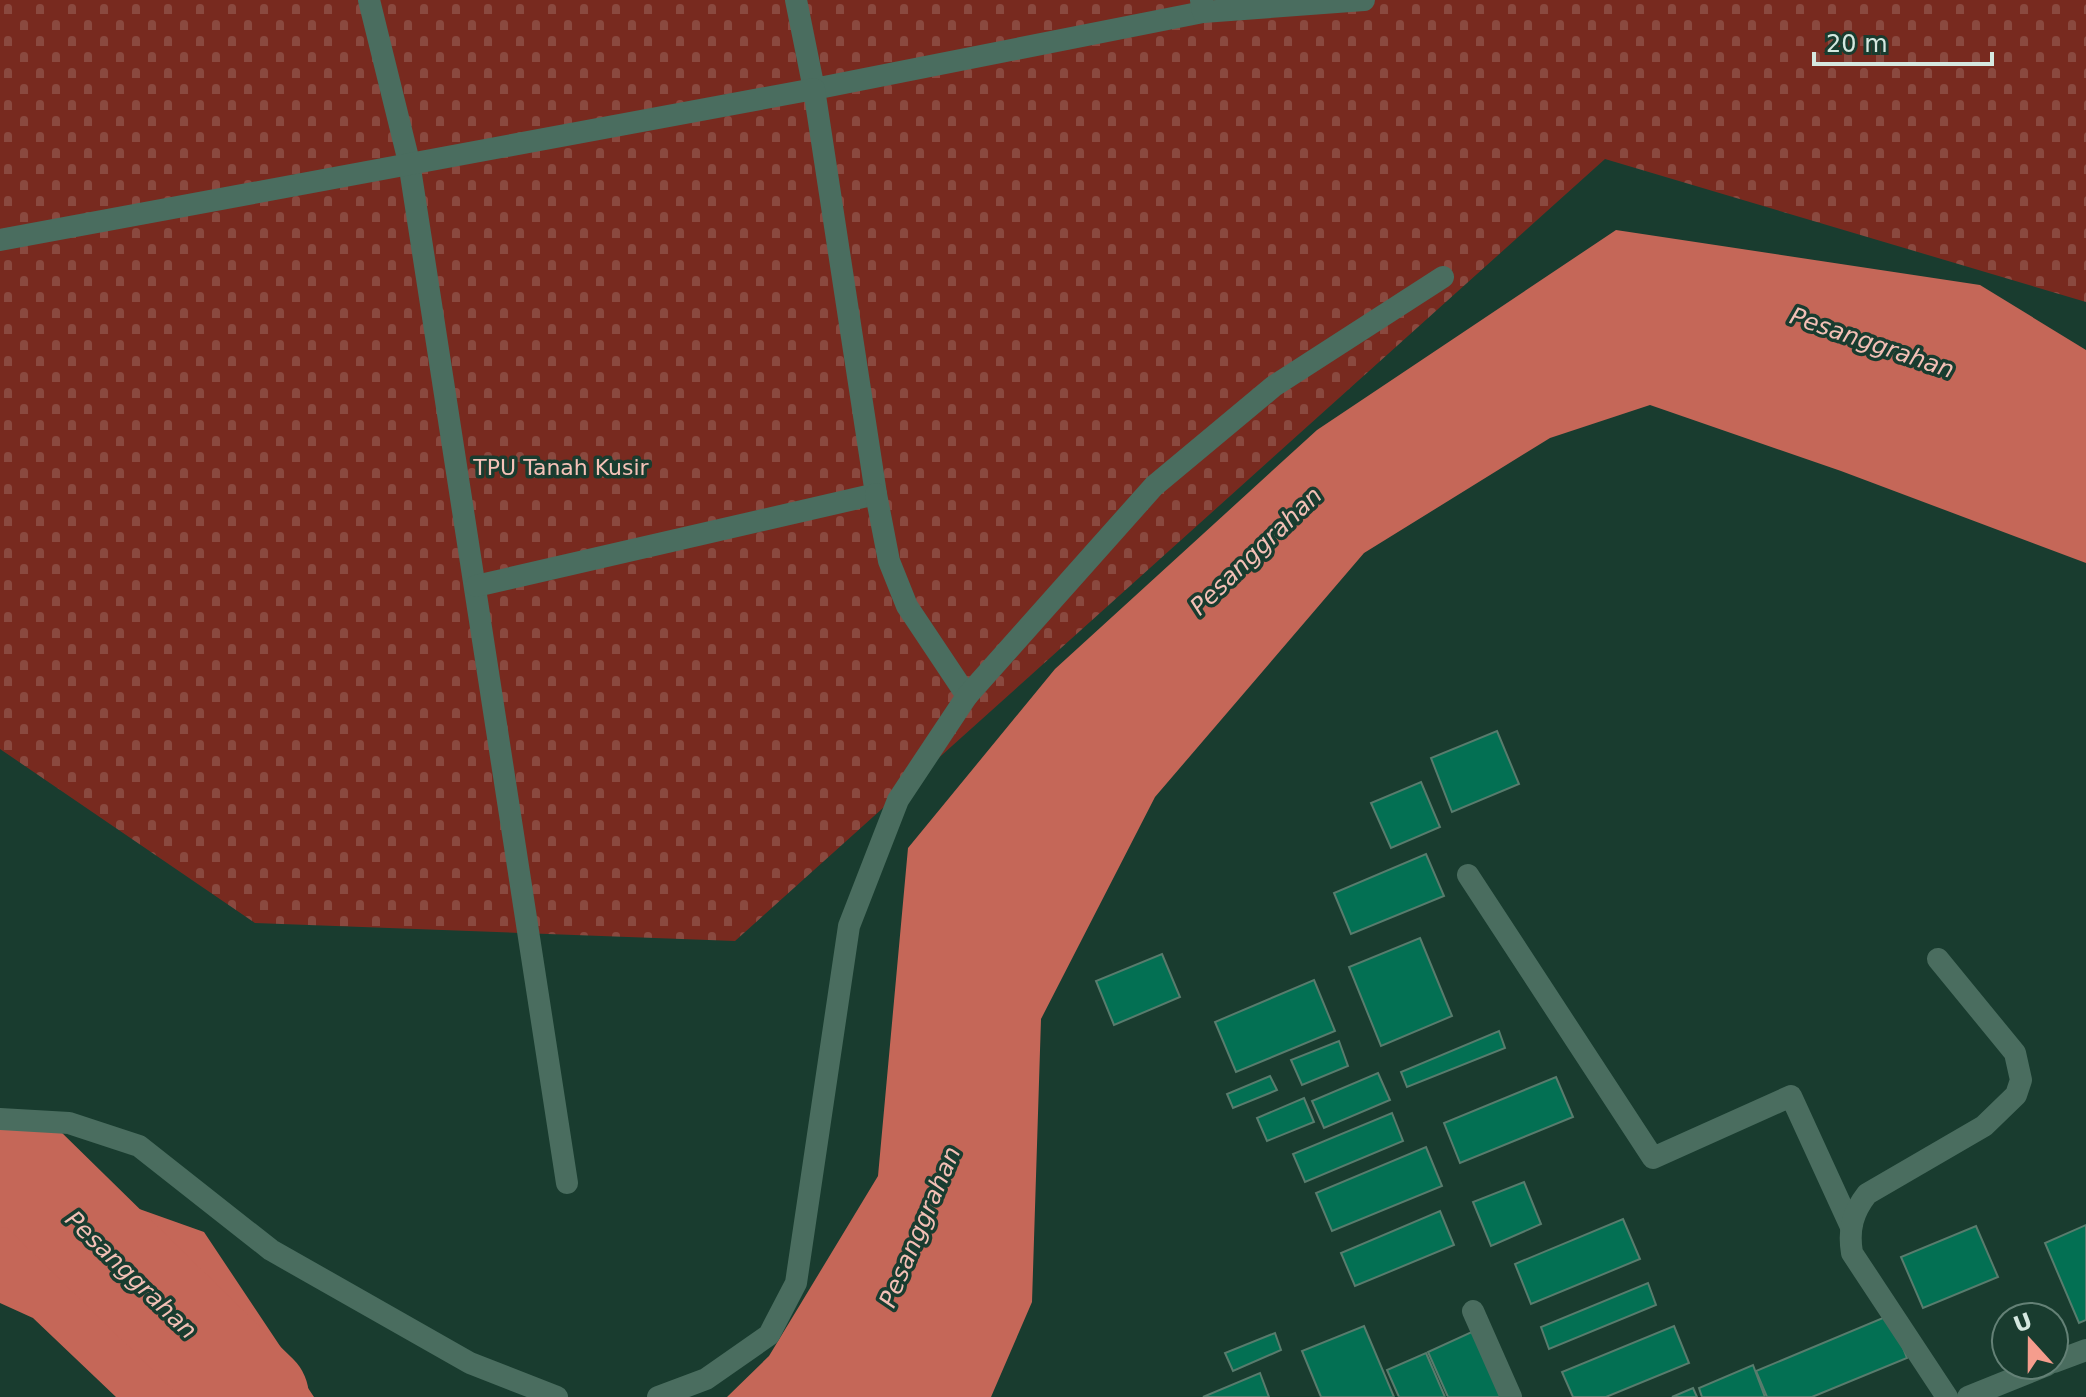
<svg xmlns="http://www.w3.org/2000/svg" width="2086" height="1397" font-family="'DejaVu Sans',sans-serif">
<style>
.cemetery{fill:url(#cemetery-stones)}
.water{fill:#c56758}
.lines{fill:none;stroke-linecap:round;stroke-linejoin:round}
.river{stroke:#c56758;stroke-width:106}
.building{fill:#037053;stroke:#587c6d;stroke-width:2}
.service{stroke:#4a6d5f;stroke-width:22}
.minor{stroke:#4a6d5f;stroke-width:22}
.labels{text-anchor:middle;stroke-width:7;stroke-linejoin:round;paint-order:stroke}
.park-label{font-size:22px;fill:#f5c2b8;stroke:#193c2f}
.water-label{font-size:24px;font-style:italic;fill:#f3c0b6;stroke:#193c2f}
</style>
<defs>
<pattern id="cemetery-stones" width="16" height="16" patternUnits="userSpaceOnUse" patternTransform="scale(2)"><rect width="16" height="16" fill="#782a1f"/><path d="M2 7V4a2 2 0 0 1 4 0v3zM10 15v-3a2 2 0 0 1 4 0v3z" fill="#8a493f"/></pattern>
</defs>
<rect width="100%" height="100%" fill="#193c2f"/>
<polygon class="cemetery" points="0,0 2086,0 2086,302 1605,159 735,941 255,923 0,749"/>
<g class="water">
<polygon points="1616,230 1980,285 2086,350 2086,563 1841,471 1650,405 1550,438 1364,553 1155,797 1041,1019 1032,1302 991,1397 727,1397 769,1356 878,1176 908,848 1055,669 1317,430"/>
<polygon points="38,1173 204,1232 314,1397 116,1397 33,1318 0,1303 0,1180"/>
</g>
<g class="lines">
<polyline class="river" points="0,1175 24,1170 256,1397"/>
</g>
<g class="building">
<polygon points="1497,731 1519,784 1452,812 1431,758"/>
<polygon points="1421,782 1440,827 1391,848 1371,803"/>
<polygon points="1426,854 1444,896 1351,934 1334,893"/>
<polygon points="1420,938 1452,1016 1381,1046 1349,967"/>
<polygon points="1162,954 1180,997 1114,1025 1096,981"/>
<polygon points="1314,980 1335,1031 1236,1072 1215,1022"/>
<polygon points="1499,1031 1505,1048 1407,1087 1401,1072"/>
<polygon points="1339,1041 1348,1066 1302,1085 1291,1060"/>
<polygon points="1378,1073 1390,1100 1324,1128 1312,1101"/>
<polygon points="1270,1076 1277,1090 1233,1108 1227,1094"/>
<polygon points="1556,1077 1573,1117 1460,1163 1444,1123"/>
<polygon points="1304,1098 1314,1122 1267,1141 1257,1118"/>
<polygon points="1392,1113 1403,1141 1305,1182 1293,1154"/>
<polygon points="1426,1147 1442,1186 1332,1231 1316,1193"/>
<polygon points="1524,1182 1541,1224 1491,1246 1473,1202"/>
<polygon points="1440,1211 1454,1245 1355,1286 1341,1253"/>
<polygon points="1623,1219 1640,1259 1531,1304 1515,1264"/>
<polygon points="2086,1225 2086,1320 2079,1323 2045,1243"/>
<polygon points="1976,1226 1998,1277 1923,1308 1901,1257"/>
<polygon points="1648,1283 1656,1305 1549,1349 1541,1327"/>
<polygon points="1890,1315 1907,1358 1812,1397 1767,1397 1756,1371"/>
<polygon points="1364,1326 1394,1397 1321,1397 1302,1351"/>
<polygon points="1674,1326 1689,1363 1606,1397 1573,1397 1562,1372"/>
<polygon points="1476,1330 1506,1397 1448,1397 1428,1352"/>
<polygon points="1275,1333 1281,1350 1233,1371 1225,1353"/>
<polygon points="1426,1353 1445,1397 1399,1397 1387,1370"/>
<polygon points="1753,1365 1765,1397 1702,1397 1699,1388"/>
<polygon points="1260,1373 1269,1397 1203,1397"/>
<polygon points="1693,1388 1697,1397 1672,1397"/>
</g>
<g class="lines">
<g class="service">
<polyline points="369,0 409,162 567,1183"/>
<polyline points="796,0 814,89 1203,12"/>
<polyline points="1201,0 1203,12 1364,0"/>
<polyline points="0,240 814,89 876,494 476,586"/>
<polyline points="876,494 889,561 907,606 967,696"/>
<polyline points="0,1119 69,1123 139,1146 271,1250 470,1363 557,1397"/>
<polyline points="658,1397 706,1379 769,1335 796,1283 849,926 898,800 967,696 1154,486 1274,386 1443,277"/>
</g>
<g class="minor">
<polyline points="1468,875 1653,1158 1791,1096 1851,1227"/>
<path d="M1938,959L2015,1053L2021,1080L2016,1095L1984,1126L1867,1194C1853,1212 1848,1229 1852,1253L1947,1397"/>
<polyline points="1473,1311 1511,1397"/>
<polyline points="2054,1362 2086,1350"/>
<polyline points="1968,1397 2047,1365"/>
</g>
</g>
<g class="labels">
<g class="park-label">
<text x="561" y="475">TPU Tanah Kusir</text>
</g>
<g class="water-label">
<text transform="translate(1872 343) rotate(19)" y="8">Pesanggrahan</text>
<text transform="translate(1256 551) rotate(-44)" y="8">Pesanggrahan</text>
<text transform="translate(920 1227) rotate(-67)" y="8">Pesanggrahan</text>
<text transform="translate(131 1275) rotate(44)" y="8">Pesanggrahan</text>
</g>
</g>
<g transform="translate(2030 1341) rotate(339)"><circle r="38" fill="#193c2f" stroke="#648176" stroke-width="2"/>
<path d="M0-6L14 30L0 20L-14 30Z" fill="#f59d8d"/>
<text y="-12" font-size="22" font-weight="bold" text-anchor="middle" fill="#d5e8e0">U</text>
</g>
<path d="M1814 52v12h178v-12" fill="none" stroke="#d5e8e0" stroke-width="4"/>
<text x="1826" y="52" font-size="24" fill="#d5e8e0" stroke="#193c2f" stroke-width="6" paint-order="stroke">20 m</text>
</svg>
